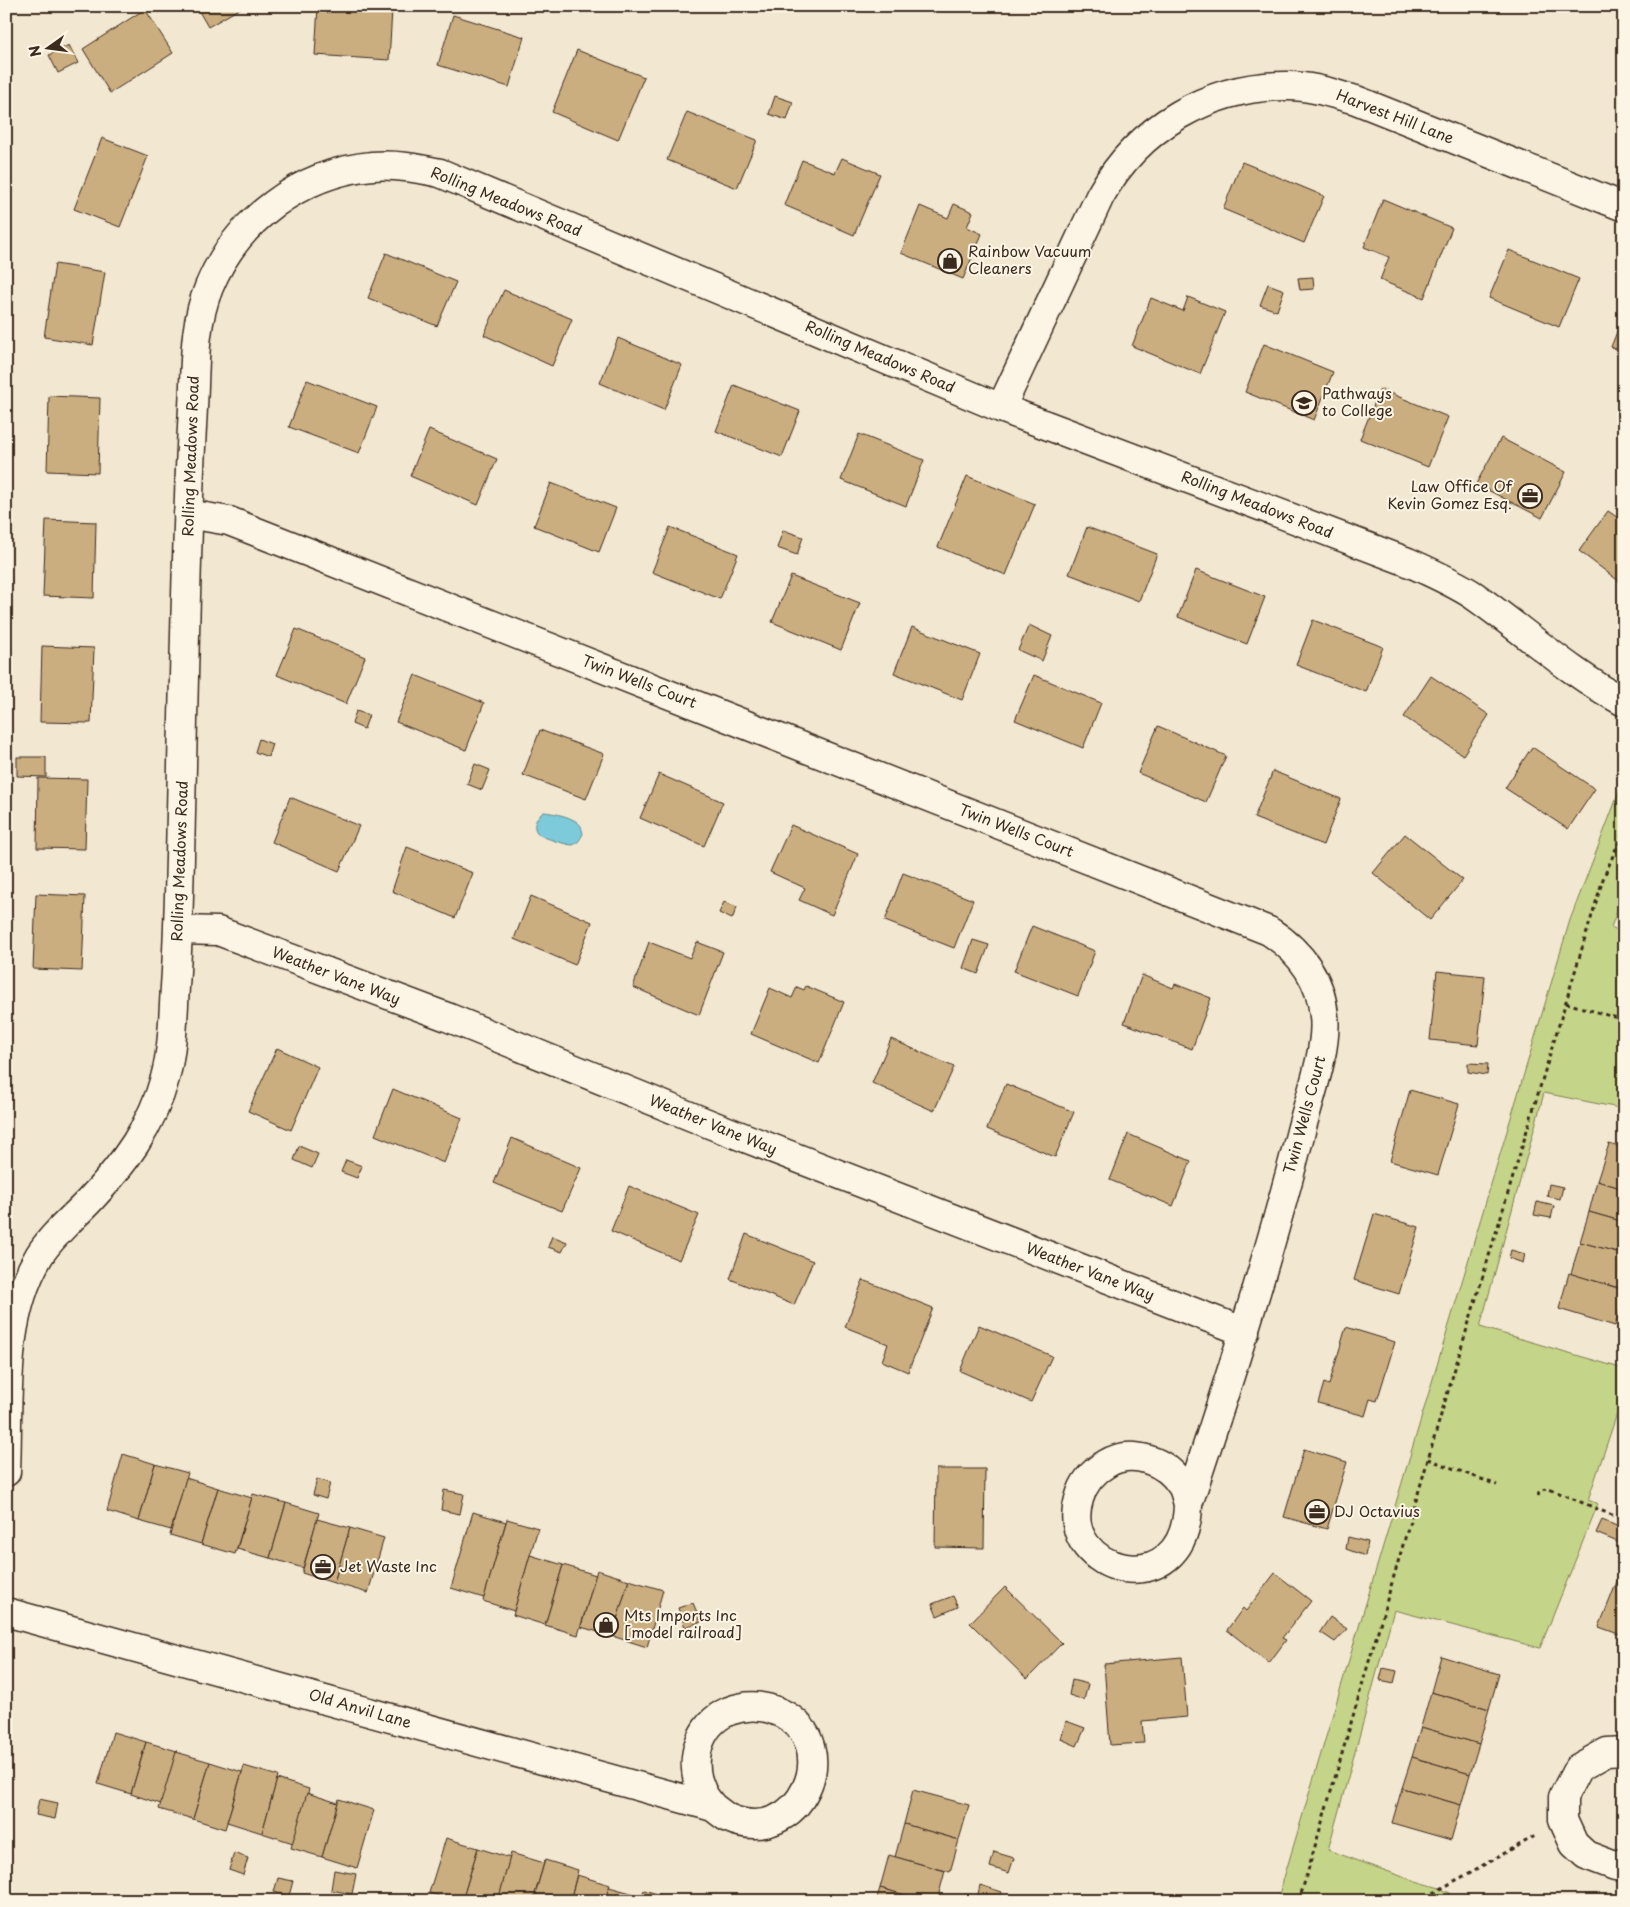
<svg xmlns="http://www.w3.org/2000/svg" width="1630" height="1907" font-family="'Playpen Sans',sans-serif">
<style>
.green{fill:#c4d488;stroke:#807f53}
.water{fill:#7ccada;stroke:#628a8f}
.building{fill:#cbae80;stroke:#3b2a1e}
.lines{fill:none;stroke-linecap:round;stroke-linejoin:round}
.street-casing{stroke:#3b2a1e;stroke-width:31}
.path{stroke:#3b2a1e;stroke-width:3;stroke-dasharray:4 4;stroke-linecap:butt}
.street{stroke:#fcf5e5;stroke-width:28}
.labels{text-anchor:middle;stroke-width:4;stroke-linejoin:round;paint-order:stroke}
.street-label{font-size:15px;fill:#3b2a1e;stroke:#fcf5e5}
.poi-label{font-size:15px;fill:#3b2a1e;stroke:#fcf5e5;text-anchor:start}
</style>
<rect width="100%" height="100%" fill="#f2e7d1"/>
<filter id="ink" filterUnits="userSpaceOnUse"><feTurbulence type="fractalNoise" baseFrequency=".02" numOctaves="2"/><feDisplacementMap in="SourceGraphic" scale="10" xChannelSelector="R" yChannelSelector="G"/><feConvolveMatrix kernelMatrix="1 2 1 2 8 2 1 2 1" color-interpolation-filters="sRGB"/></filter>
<g filter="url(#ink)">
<polygon class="green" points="1624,779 1624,893 1611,927 1624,933 1624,1109 1544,1093 1480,1327 1624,1369 1624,1393 1588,1500 1598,1504 1540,1648 1394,1610 1328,1850 1409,1879 1443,1889 1443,1890 1450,1893 1447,1901 1277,1901 1570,920"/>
<path class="water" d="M544,812C554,813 575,817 581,826C581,826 583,833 583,834C580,839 578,844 572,845C568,845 544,838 540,835C530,828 536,817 544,812Z"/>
<g class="building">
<polygon points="196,6 244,6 208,27"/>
<polygon points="318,6 377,6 377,9 392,10 389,60 315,55"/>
<polygon points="145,9 173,53 110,93 83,49"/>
<polygon points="453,15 524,37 509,87 438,65"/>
<polygon points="69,45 78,63 58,73 49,55"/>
<polygon points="577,50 644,77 618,140 552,112"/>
<polygon points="775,96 793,102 787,120 769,114"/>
<polygon points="687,112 757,140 737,188 667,160"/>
<polygon points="102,138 148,156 120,227 74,209"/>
<polygon points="842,158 880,174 854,235 784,205 802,160 835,173"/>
<polygon points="1242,162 1324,196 1304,243 1223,209"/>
<polygon points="1383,199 1452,228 1424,298 1380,280 1389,257 1364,247"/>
<polygon points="954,204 973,212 967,227 982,234 963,279 901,253 920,206 948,218"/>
<polygon points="1509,250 1579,279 1559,327 1489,298"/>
<polygon points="386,253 456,282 437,326 368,298"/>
<polygon points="55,264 105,272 93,345 44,337"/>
<polygon points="1313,277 1314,289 1300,290 1298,278"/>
<polygon points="1268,284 1284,290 1277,311 1260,305"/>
<polygon points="504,290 572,319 552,366 484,335"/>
<polygon points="1188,297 1225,312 1200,374 1132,346 1151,298 1183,311"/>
<polygon points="1624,314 1624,352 1611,347"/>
<polygon points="618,338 682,365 664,410 600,383"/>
<polygon points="1264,344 1333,372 1314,420 1245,392"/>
<polygon points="307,380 377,407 359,453 289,427"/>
<polygon points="734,385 800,411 782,457 716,431"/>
<polygon points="1380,389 1448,417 1428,467 1360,439"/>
<polygon points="49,396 100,398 98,473 47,471"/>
<polygon points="429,430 497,459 478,505 410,476"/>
<polygon points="859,434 924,460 906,506 841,480"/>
<polygon points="1501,438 1566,472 1542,518 1476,484"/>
<polygon points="967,476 1035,504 1006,575 938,547"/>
<polygon points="551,483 616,508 599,552 534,526"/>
<polygon points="1608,511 1624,522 1624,585 1579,551"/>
<polygon points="46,520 96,522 94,598 43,596"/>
<polygon points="670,527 738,554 720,599 652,572"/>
<polygon points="1087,527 1157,554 1139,601 1069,574"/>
<polygon points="783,530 803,537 797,555 777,548"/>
<polygon points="1196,570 1265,597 1247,644 1178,617"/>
<polygon points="791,576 860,603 841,650 772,622"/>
<polygon points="1313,620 1383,647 1366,692 1296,665"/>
<polygon points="1029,625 1052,636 1042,661 1018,650"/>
<polygon points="912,627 980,654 962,700 894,673"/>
<polygon points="296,629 365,657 346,704 277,675"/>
<polygon points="42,646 94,648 91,723 40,722"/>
<polygon points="415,675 484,703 466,750 396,722"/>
<polygon points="1034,675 1101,703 1083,748 1015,720"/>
<polygon points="1431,676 1489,715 1463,755 1404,717"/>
<polygon points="356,711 369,715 364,729 352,724"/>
<polygon points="1158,726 1226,756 1206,802 1138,773"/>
<polygon points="540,730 604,754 586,799 523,775"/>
<polygon points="259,739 272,744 268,757 255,752"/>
<polygon points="1532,747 1595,789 1568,829 1505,788"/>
<polygon points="17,757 46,757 46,777 17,776"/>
<polygon points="475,764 490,770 482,790 467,784"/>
<polygon points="1273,771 1341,799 1323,845 1254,818"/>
<polygon points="659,774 723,802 704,846 640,818"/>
<polygon points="38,778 87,779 85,849 37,848"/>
<polygon points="290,797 359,826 339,871 272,842"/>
<polygon points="791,825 858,854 832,915 799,900 805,888 770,872"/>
<polygon points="1405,834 1463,880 1430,920 1373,873"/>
<polygon points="407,847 473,873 455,918 392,891"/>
<polygon points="903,873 973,900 954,948 885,921"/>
<polygon points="36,894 85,896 82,971 33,969"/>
<polygon points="531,896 592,922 575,965 514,939"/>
<polygon points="724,902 737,907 732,919 719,913"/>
<polygon points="1032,926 1095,951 1078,996 1014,971"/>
<polygon points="973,940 989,945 978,974 963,968"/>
<polygon points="649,942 690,958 697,942 723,952 699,1015 633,987"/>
<polygon points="1437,971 1485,976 1478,1045 1430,1040"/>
<polygon points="1142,975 1173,988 1175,984 1211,998 1192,1049 1124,1023"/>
<polygon points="806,986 844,1002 819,1063 751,1034 770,988 792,998 797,987 804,990"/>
<polygon points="891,1039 954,1067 934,1111 872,1083"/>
<polygon points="277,1048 318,1067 291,1130 248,1111"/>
<polygon points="1468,1063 1488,1064 1487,1075 1468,1072"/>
<polygon points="1006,1084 1074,1112 1055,1157 987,1129"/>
<polygon points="393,1089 462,1118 444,1163 375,1135"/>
<polygon points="1410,1090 1459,1104 1438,1175 1390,1161"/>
<polygon points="1128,1134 1191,1161 1173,1206 1110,1180"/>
<polygon points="512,1138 581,1168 562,1211 494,1183"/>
<polygon points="1609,1144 1624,1148 1624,1189 1597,1181"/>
<polygon points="299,1146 318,1154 312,1168 294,1160"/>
<polygon points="346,1160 362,1166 357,1178 341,1172"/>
<polygon points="1597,1181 1624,1189 1624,1222 1589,1212"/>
<polygon points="1549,1184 1563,1187 1560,1199 1547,1196"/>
<polygon points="629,1186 699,1215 679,1260 611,1231"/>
<polygon points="1537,1202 1554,1206 1551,1218 1534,1215"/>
<polygon points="1589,1212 1624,1222 1624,1254 1580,1242"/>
<polygon points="1374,1214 1419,1227 1399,1294 1354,1280"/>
<polygon points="746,1234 813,1261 794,1305 730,1279"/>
<polygon points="552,1236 567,1242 562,1252 548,1247"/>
<polygon points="1580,1242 1624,1254 1624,1273 1619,1288 1571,1274"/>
<polygon points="1511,1250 1525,1254 1523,1263 1509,1258"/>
<polygon points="1569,1273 1624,1290 1624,1297 1615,1326 1559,1309"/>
<polygon points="863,1280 933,1308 908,1372 882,1361 888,1344 845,1327"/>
<polygon points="979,1325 1052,1356 1031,1402 960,1371"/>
<polygon points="1346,1327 1395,1342 1377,1401 1370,1399 1365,1416 1318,1403 1324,1383 1329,1385"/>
<polygon points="1304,1449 1347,1462 1327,1529 1284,1517"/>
<polygon points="123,1454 155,1464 139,1521 107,1511"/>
<polygon points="155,1464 188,1473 171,1530 139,1521"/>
<polygon points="936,1469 985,1469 984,1548 935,1547"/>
<polygon points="186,1478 218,1488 201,1544 170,1535"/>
<polygon points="317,1479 330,1483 326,1499 313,1495"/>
<polygon points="218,1488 252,1498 235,1554 201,1544"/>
<polygon points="444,1490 464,1494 460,1514 441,1510"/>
<polygon points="253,1494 286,1503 270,1558 237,1549"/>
<polygon points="286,1503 319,1513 303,1568 270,1558"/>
<polygon points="473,1512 506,1522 484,1598 451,1588"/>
<polygon points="317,1519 350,1528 334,1583 302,1573"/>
<polygon points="507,1519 538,1528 514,1611 483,1601"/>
<polygon points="1602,1520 1624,1529 1620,1543 1596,1533"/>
<polygon points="350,1528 384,1538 368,1593 334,1583"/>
<polygon points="1348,1537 1368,1542 1365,1556 1346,1549"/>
<polygon points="530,1555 563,1565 545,1625 513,1615"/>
<polygon points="563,1565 596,1575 578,1635 545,1625"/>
<polygon points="597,1570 629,1580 612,1636 581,1627"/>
<polygon points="1275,1573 1311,1601 1282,1638 1286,1640 1269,1663 1227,1630 1243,1608 1246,1611"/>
<polygon points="1618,1579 1624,1581 1624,1636 1599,1627"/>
<polygon points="629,1580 663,1590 647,1647 612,1636"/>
<polygon points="1005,1587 1062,1643 1027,1679 970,1623"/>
<polygon points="953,1596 958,1607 937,1616 932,1604"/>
<polygon points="693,1603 701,1622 685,1627 678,1608"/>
<polygon points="1330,1617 1347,1629 1335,1642 1320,1632"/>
<polygon points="1441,1656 1499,1674 1489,1709 1431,1692"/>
<polygon points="1182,1657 1187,1717 1142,1721 1144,1743 1110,1745 1104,1664"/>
<polygon points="1383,1668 1397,1671 1394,1683 1380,1680"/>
<polygon points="1072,1680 1088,1684 1084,1700 1069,1695"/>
<polygon points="1431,1692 1489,1709 1479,1744 1421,1727"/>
<polygon points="1066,1721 1085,1728 1077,1746 1061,1739"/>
<polygon points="1421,1727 1479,1744 1470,1774 1412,1757"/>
<polygon points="113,1732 146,1742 131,1794 98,1784"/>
<polygon points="146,1742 177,1751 161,1804 131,1794"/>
<polygon points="176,1752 210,1762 193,1819 159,1809"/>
<polygon points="1412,1757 1470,1774 1461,1805 1402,1788"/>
<polygon points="210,1762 242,1772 225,1829 193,1819"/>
<polygon points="244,1766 278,1776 262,1833 227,1822"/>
<polygon points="277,1779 309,1789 293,1843 262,1833"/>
<polygon points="1402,1788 1461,1805 1451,1840 1392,1823"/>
<polygon points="913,1790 969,1805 959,1840 904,1824"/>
<polygon points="307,1793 338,1803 322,1857 291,1848"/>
<polygon points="39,1799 58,1803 55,1819 36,1815"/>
<polygon points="339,1799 374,1810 357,1868 322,1857"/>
<polygon points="904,1824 959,1840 950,1872 895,1857"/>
<polygon points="446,1838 478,1848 462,1901 455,1901 429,1893"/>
<polygon points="478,1848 510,1858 498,1901 462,1901"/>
<polygon points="994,1852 1014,1858 1009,1873 990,1867"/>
<polygon points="234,1853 248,1858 243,1875 229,1870"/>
<polygon points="511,1853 544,1863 533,1901 498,1901"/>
<polygon points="889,1855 945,1871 937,1901 926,1901 880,1888"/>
<polygon points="545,1860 578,1870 570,1901 533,1901"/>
<polygon points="334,1870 356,1874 352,1894 331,1890"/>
<polygon points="577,1875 610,1885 605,1901 570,1901"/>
<polygon points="278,1878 293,1881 289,1896 274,1892"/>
<polygon points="980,1885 1002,1892 1000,1901 977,1899"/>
<polygon points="609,1887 642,1896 640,1901 605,1901"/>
<polygon points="880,1888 926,1901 876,1901"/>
<polygon points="644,1890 677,1900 640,1901"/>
</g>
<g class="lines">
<defs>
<g id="street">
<path d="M1001,408L1100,196C1138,127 1210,85 1289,86C1312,86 1334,94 1356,100L1624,207"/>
<path d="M188,514L229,521L1269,931C1300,951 1321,979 1324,1016C1328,1048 1309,1099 1301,1131C1269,1257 1229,1381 1188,1504C1186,1608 1056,1572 1079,1499C1083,1484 1092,1472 1106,1464C1132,1448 1167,1461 1182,1486C1185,1491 1186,1498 1188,1504"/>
<polyline points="179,930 218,931 447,1017 712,1125 1245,1332"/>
<path d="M6,1472C9,1400 1,1320 39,1256C52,1235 73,1218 90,1200C124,1164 152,1126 165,1078C173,1048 173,1017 175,987C178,944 179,901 180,857C183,728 185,598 190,469C191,441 193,413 194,385C195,351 196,319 209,287C236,221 300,173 372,166C395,164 417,168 440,173L1001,408L1408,562C1430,572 1453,582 1473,595C1523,630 1570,673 1624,702"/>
<path d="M6,1612L713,1807C709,1802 704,1797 702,1791C688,1762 698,1724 729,1711C747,1704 764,1705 781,1713C846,1744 800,1850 728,1818C723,1815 717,1810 713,1807"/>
<polyline points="1624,1751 1607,1752 1578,1768 1563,1797 1563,1820 1574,1844 1586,1855 1615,1866 1624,1864"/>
</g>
</defs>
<use href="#street" class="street-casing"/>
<g class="path">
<polyline points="1566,1003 1624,1020"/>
<polyline points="1428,1459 1497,1485"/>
<polyline points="1538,1496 1539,1493 1547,1488 1624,1520"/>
<polyline points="1299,1901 1443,1408 1603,879 1624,830"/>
<polyline points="1419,1901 1537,1835"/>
</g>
<use href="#street" class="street"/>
</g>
</g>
<defs>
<symbol id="shop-ring" viewBox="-11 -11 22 22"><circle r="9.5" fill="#fcf5e5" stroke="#3b2a1e" stroke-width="1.5"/><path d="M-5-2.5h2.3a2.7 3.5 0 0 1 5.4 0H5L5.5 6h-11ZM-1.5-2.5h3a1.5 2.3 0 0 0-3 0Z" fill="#3b2a1e"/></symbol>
<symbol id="school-ring" viewBox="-11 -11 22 22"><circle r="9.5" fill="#fcf5e5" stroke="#3b2a1e" stroke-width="1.5"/><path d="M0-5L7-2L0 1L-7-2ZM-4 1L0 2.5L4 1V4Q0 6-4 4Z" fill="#3b2a1e"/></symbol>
<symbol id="office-ring" viewBox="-11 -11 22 22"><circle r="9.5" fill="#fcf5e5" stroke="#3b2a1e" stroke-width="1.5"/><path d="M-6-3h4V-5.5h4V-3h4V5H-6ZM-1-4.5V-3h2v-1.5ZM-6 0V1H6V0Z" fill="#3b2a1e"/></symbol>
</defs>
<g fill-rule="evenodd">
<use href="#shop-ring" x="936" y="247" width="28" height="28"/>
<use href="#school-ring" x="1290" y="389" width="28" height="28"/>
<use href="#office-ring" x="1516" y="482" width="28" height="28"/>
<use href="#office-ring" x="1303" y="1498" width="28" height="28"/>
<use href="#office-ring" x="309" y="1553" width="28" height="28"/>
<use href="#shop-ring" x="592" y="1611" width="28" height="28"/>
</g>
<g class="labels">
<g class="street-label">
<text transform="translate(1395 117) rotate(21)" y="5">Harvest Hill Lane</text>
<text transform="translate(506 202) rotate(22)" y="5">Rolling Meadows Road</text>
<text transform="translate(880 357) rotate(23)" y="5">Rolling Meadows Road</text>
<text transform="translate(191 456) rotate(-88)" y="5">Rolling Meadows Road</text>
<text transform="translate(1257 505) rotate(21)" y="5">Rolling Meadows Road</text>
<text transform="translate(639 682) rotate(21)" y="5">Twin Wells Court</text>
<text transform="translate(1016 831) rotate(21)" y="5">Twin Wells Court</text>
<text transform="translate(180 861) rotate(-88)" y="5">Rolling Meadows Road</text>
<text transform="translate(336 976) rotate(21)" y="5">Weather Vane Way</text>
<text transform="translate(1305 1115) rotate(-75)" y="5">Twin Wells Court</text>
<text transform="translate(713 1125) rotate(22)" y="5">Weather Vane Way</text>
<text transform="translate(1090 1272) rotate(21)" y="5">Weather Vane Way</text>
<text transform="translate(360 1709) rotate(16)" y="5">Old Anvil Lane</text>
</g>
<g class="poi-label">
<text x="968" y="257">Rainbow Vacuum<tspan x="968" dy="17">Cleaners</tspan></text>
<text x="1322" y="399">Pathways<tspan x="1322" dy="17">to College</tspan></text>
<text x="1512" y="492" text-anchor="end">Law Office Of<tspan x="1512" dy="17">Kevin Gomez Esq.</tspan></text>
<text x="1334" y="1517">DJ Octavius</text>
<text x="340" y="1572">Jet Waste Inc</text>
<text x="624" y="1621">Mts Imports Inc<tspan x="624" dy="17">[model railroad]</tspan></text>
</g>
</g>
<rect width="1630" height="1907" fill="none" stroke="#fcf5e5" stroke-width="25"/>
<rect x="12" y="12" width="1605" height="1882" fill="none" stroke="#3b2a1e" stroke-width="2" filter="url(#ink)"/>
<g transform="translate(48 48) rotate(256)" stroke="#fcf5e5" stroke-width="4" paint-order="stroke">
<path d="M0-4L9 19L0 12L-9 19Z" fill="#3b2a1e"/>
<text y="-8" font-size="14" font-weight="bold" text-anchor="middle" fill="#3b2a1e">N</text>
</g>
</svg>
